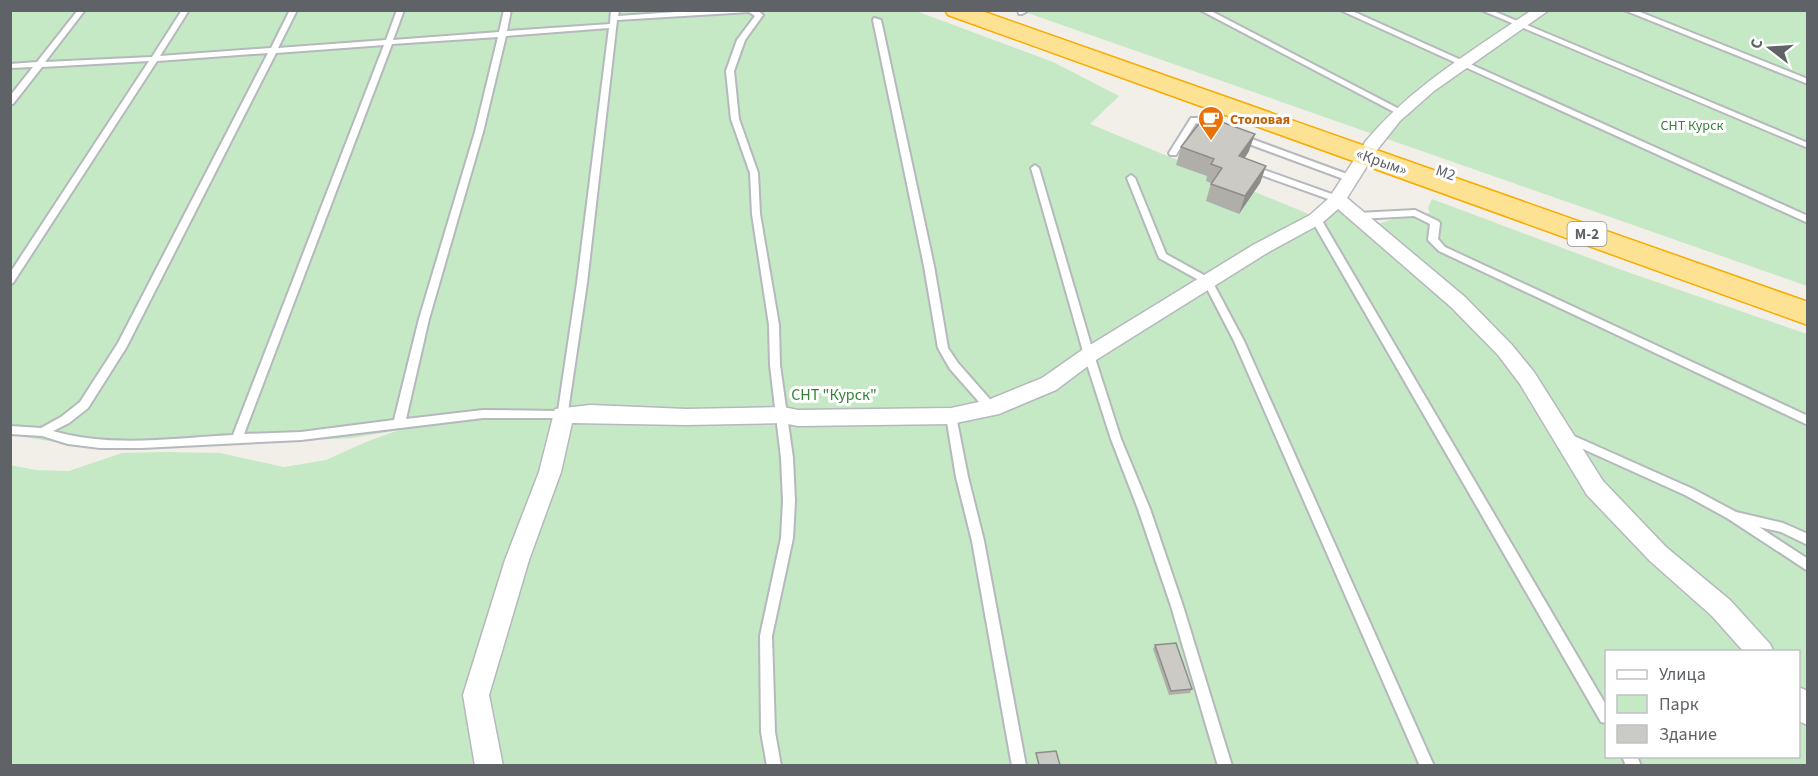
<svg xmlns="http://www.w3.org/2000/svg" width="1818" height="776" font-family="'Source Sans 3',sans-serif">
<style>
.green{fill:#c5e8c5;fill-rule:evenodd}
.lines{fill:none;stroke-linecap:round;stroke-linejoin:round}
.lane-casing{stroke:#b5b8bc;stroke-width:4}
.street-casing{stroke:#b5b8bc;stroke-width:3}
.highway-casing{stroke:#f9ab00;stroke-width:3}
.lane{fill:#fff;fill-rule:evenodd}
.street{fill:#fff;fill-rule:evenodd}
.highway{fill:#fde293;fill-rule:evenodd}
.wall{fill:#afaea9}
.shaded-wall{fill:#8f8d8a}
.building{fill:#cccac5;stroke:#8f8d8a;stroke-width:1.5}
.labels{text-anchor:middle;stroke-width:6;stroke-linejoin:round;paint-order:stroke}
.far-food-label{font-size:14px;font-weight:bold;fill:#c56008;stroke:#fff;text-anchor:start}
.far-park-label{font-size:14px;fill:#348238;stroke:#fff}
.shield{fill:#fff;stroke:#8f9295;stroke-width:1.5}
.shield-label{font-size:15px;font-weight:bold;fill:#5f6368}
.street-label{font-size:16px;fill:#5f6368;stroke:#fff}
.park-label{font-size:16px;fill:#348238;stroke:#fff}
</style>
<rect width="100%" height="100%" fill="#f1efe8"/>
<g class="green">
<path d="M11,11H916L1053,62L1119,96L1090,124L1311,215L1341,206L1376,225L1393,219L1430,213L1428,208L1432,199L1616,268L1807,334V765H11L10,465L36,470L69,471L122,453L164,452L220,453L284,467L326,460L366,442L399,430L352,438L143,449H100L11,435ZM1606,652H1798V756H1606Z"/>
<polygon points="1022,11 1807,11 1807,286"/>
</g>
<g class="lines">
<defs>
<g id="lane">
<path d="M78,10H85L45,62L152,57L182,10H189L160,56L271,48L290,10H297L278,48L386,40L397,10H404L393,40L499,32L504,10H511L507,31L610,24L611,10H619L618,16L704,10H757L763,15L745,40L734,71L739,119L758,173L760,214L779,325L780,365L793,458L795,501L793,538L772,636L775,732L781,766H767L761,732L760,636L781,538L783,501L781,458L770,365L769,325L752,214L750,173L731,119L726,71L737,40L755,16L749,12L617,20L587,283L567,418H483L301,440L142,448H100L68,444L42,436L10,434V426L41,428L61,417L80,402L118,343L268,53L157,61L13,283L10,284V273L149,61L42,67L13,104H10V96L33,67L10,68V64L37,62ZM609,28L577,283L558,411L483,410L406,419L429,319L483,132L506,36ZM498,37L475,132L419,319L394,420L301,432L244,434L392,44ZM384,45L233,435C176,438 109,448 53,431L69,423L88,408L126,348L276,53Z"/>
<polygon points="1018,10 1026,10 1026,12 1022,14 1019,14"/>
<polygon points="1200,10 1209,10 1405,112 1404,114 1398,114"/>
<polygon points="1340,10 1350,10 1808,216 1808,223"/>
<polygon points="1481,10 1491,10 1808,143 1808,148"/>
<polygon points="1624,10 1635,10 1808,79 1808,84"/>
<polygon points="874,18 881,20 934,266 948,348 958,363 995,405 996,408 995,411 987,411 950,369 938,348 924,266 873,20"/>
<polygon points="1191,118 1197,118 1217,127 1213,129 1196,123 1176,155 1170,155 1169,153"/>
<polygon points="1241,135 1355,177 1356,179 1355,181 1349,181 1238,140 1237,138"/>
<polygon points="1035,165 1039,168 1094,355 1121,439 1150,509 1183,606 1232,766 1218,766 1171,606 1138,509 1111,439 1084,355 1031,168"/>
<polygon points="1253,166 1340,197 1341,199 1340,201 1334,201 1250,171 1249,169"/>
<polygon points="1131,175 1135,178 1166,254 1211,279 1244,341 1434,766 1420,766 1234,341 1204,283 1159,258 1127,178"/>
<polygon points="1415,210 1438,221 1440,223 1438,239 1445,247 1808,416 1808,425 1439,251 1428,240 1430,224 1414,216 1358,219 1354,216 1358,213"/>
<polygon points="1316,216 1321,219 1606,705 1606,723 1601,722 1311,219"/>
<polygon points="951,412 955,413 956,416 968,477 984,541 1026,766 1012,766 972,541 956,477 946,416 947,413"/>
<polygon points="1565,432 1693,489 1736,512 1783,523 1808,534 1808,545 1781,532 1759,527 1808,559 1808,571 1727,518 1685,495 1561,439 1560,436 1561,433"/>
<polygon points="1622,756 1637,756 1641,766 1626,766"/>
</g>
<g id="street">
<path d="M1532,10H1549L1434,91L1400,121L1377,150L1371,151L1374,155L1347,198L1465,297L1512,345L1534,372L1603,481L1666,547L1730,600L1770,644L1774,652H1744L1712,616L1650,561L1587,495L1520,384L1498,355L1451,307L1338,209L1322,223L1267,253L1096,360L1056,390L999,414L951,424L798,426L783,423L686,425L572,423L561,472L529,560L489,695L503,766H475L463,695L505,560L539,472L555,409L590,405L686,409L783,407L798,410L951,408L988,400L1042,378L1082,350L1253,245L1310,215L1329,198L1360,151L1366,150L1363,146L1365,142C1411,87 1472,51 1532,10Z"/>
<polygon points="1798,687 1808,691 1808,725 1798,721"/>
</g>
<polygon id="highway" points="945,10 979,10 1808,302 1808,325 948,15"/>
</defs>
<use href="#lane" class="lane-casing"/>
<use href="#street" class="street-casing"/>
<use href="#highway" class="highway-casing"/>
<use href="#lane" class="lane"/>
<use href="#street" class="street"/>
<use href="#highway" class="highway"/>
</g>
<g class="wall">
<polygon points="1181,147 1249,151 1245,158 1266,166 1260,183 1239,214 1206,201 1211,183 1206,181 1207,176 1176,165"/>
<polygon points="1155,645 1192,689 1190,693 1169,695 1153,649"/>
</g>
<g class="shaded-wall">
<polygon points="1255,134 1249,151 1234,174 1239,156"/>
<polygon points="1266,166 1260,183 1239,214 1245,196"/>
</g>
<g class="building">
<polygon points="1205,116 1255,134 1239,156 1266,166 1245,196 1211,184 1222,168 1211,164 1214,159 1181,147"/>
<polygon points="1176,643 1192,689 1171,691 1155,645"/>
<polygon points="1056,751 1060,765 1039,765 1036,753"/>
</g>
<defs>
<symbol id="cafe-pin" viewBox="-11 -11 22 30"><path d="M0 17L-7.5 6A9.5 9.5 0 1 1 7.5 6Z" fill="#e8710a" stroke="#fff"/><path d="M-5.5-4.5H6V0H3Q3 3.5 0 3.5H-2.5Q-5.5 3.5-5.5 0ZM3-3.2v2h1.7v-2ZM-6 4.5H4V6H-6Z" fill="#fff"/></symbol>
</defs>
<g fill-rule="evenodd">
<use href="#cafe-pin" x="1196" y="104" width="30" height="40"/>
</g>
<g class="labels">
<g class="far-food-label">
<text x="1230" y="124">Столовая</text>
</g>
<g class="far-park-label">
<text x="1692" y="130">СНТ Курск</text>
</g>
<rect class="shield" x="1567.5" y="222" width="39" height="24" rx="4.5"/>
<g class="shield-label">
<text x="1587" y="239">М-2</text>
</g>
<g class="street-label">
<text transform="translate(1382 161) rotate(20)" y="6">«Крым»</text>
<text transform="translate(1446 172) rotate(19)" y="6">М2</text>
</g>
<g class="park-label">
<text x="834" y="400">СНТ "Курск"</text>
</g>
</g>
<rect width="1818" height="776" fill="none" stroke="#5f6368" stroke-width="24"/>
<rect x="1605" y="650" width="195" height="108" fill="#ffffff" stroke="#bfc1c3" stroke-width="1.5"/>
<rect x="1617" y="670" width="30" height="9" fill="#ffffff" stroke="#bfc1c3" stroke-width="1.5"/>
<text x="1659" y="680" font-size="18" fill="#5f6368">Улица</text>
<rect x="1617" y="695" width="30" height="18" fill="#c5e8c5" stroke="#bfc1c3" stroke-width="1.5"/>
<text x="1659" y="710" font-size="18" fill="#5f6368">Парк</text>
<rect x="1617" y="725" width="30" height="18" fill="#cccac5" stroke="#bfc1c3" stroke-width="1.5"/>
<text x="1659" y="740" font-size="18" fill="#5f6368">Здание</text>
<g transform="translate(1770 48) rotate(287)" stroke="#ffffff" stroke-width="4.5" paint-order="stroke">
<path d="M0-4.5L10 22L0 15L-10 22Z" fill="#5f6368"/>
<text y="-9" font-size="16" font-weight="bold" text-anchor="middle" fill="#5f6368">С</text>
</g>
</svg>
